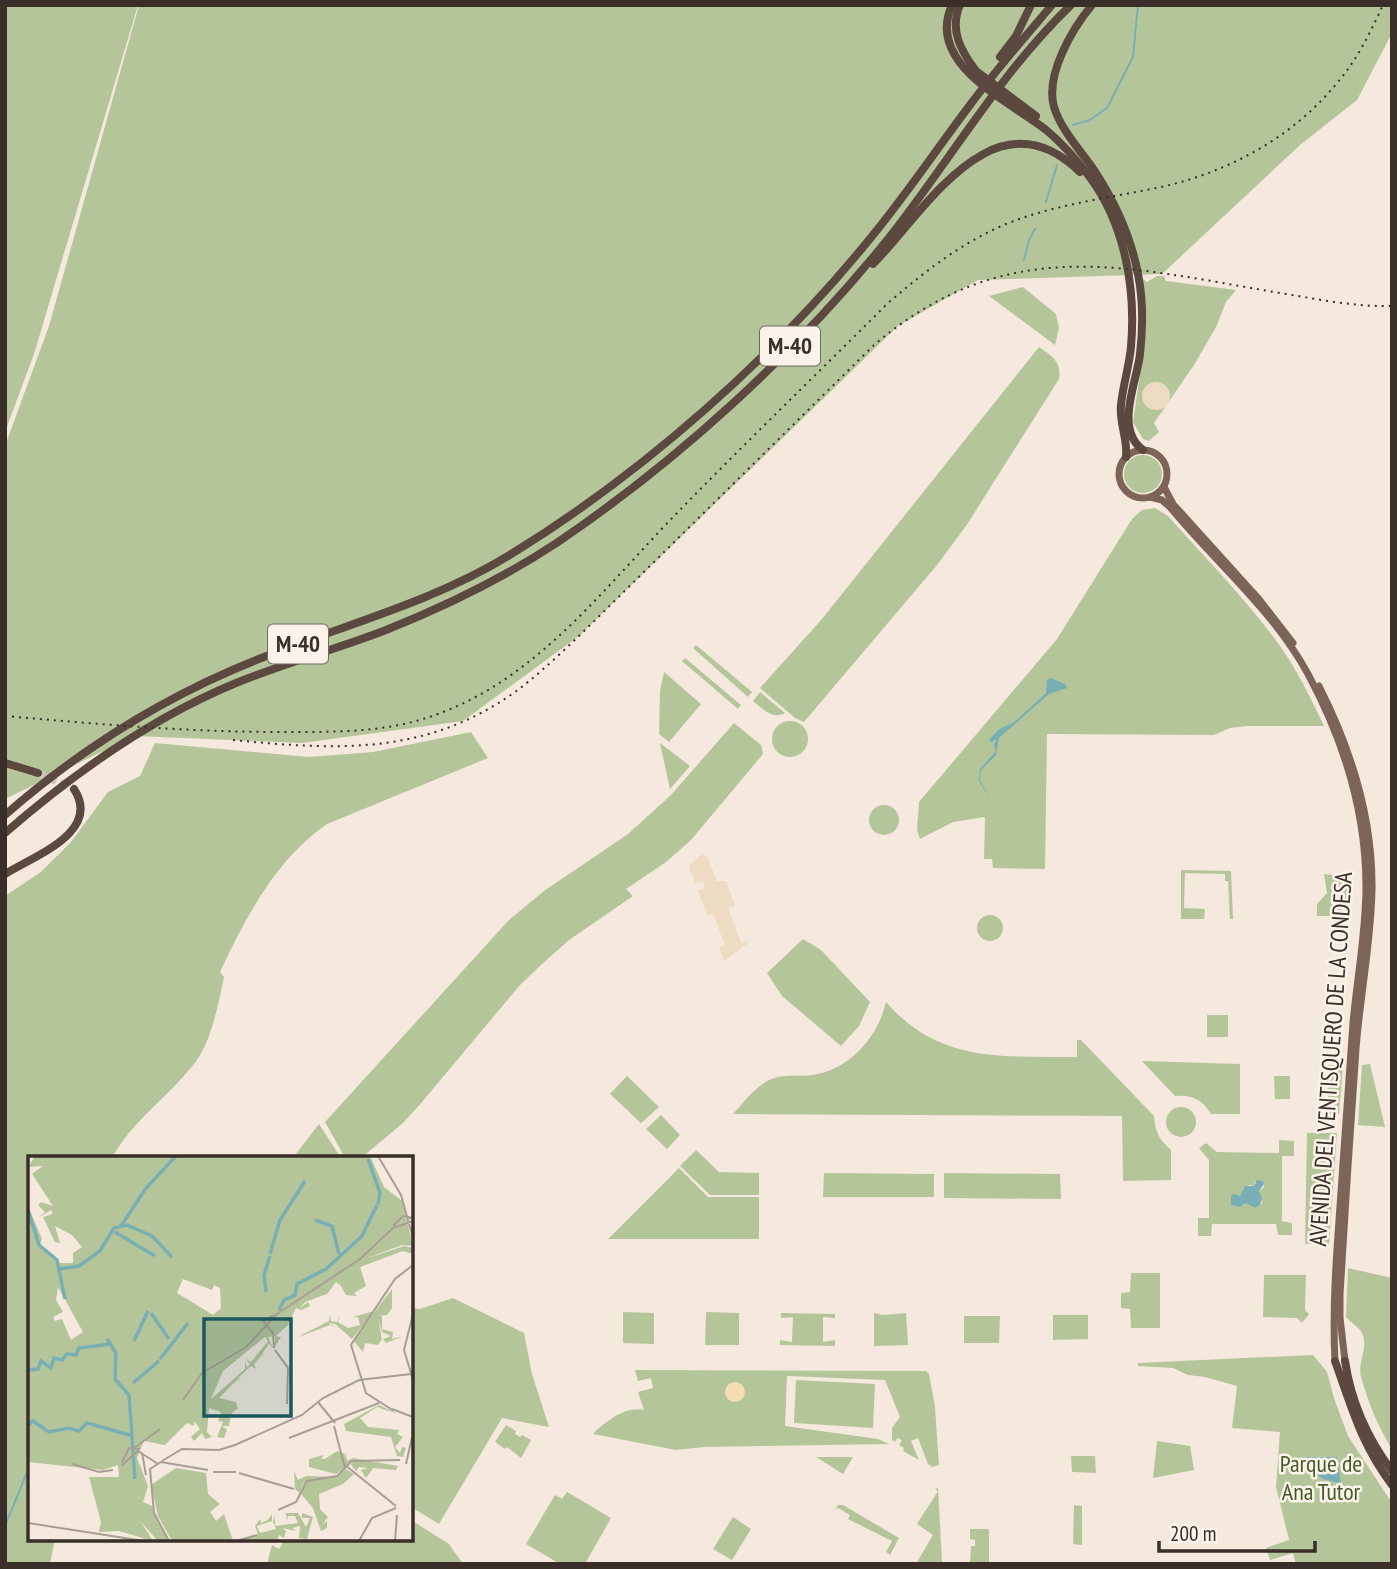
<svg xmlns="http://www.w3.org/2000/svg" width="1397" height="1569" font-family="'PT Sans Narrow',sans-serif">
<style>
.green{fill:#b5c59a;fill-rule:evenodd}
.sand{fill:#f2deb0}
.plaza{fill:#eddbc2}
.water{fill:#78afb4}
.lines{fill:none;stroke-linecap:round;stroke-linejoin:round}
.stream{stroke:#78afb4;stroke-width:2}
.highway-tunnel{stroke:#cfc4b8;stroke-width:8;stroke-dasharray:8 4;stroke-linecap:butt}
.major{stroke:#7c6558;stroke-width:7}
.highway{stroke:#5b483e;stroke-width:8}
.rail{stroke:#392e28;stroke-width:2;stroke-dasharray:2 5;stroke-linecap:butt}
.labels{text-anchor:middle;stroke-width:5;stroke-linejoin:round;paint-order:stroke}
.shield{fill:#fbf3e9;stroke:#736962;stroke-width:2}
.shield-label{font-size:23px;font-weight:bold;fill:#392e28}
.street-label{font-size:24px;fill:#392e28;stroke:#fbf3e9}
.park-label{font-size:24px;fill:#465a29;stroke:#fbf3e9}
.inset-river{fill:none;stroke:#78afb4;stroke-width:3.5}
.inset-road{fill:none;stroke:#a99e94;stroke-width:2}
.view{fill:#1a585e;fill-opacity:0.15;stroke:#1a585e;stroke-width:3.5}
.inset-edge{fill:none;stroke:#392e28;stroke-width:3.5}
</style>
<rect width="100%" height="100%" fill="#f4e9dc"/>
<g class="green">
<polygon points="5,5 138,5 34,354 5,432"/>
<polygon points="139,5 1392,5 1392,33 1357,100 1300,145 1162,274 978,280 898,326 579,636 463,721 302,743 134,736 5,799 5,446 49,326"/>
<polygon points="1157,276 1164,276 1166,281 1236,290 1226,302 1216,327 1194,365 1154,423 1159,432 1149,441 1143,439 1133,422 1146,333 1143,279 1147,282"/>
<polygon points="1023,287 1056,314 1059,328 1055,345 989,296"/>
<path d="M1039,347C1052,356 1062,362 1059,379L966,526L937,565L804,722L795,718L760,688L822,619Z"/>
<circle cx="1143" cy="474" r="19"/>
<path d="M1155,508L1168,516C1206,559 1247,600 1280,646C1298,671 1311,699 1324,726H1246L1230,728L1214,735L1047,734L1045,869L993,868L992,859H984L985,817L953,822L920,839L917,830L919,802L1057,639L1132,519L1142,510Z"/>
<polygon points="696,645 752,692 748,697 693,648"/>
<polygon points="685,658 741,705 738,709 682,661"/>
<polygon points="664,672 701,704 669,742 659,734 660,691"/>
<path d="M760,692L785,713C772,720 763,709 753,701Z"/>
<circle cx="790" cy="739" r="18"/>
<polygon points="734,723 761,745 763,754 691,840 666,862 626,889 633,896 569,940 541,965 520,985 422,1102 403,1123 361,1158 352,1155 344,1156 325,1122 509,920 544,891 628,834 671,795"/>
<path d="M471,732L488,758L327,824C277,858 245,918 220,972L224,977C218,1005 212,1041 194,1064C168,1097 132,1121 112,1158H30V1539H55L50,1564H5V896L41,872L71,842L108,792L140,776L155,743L309,757L373,752Z"/>
<polygon points="660,743 690,766 670,789"/>
<circle cx="884" cy="820" r="15"/>
<polygon points="1181,870 1231,871 1233,919 1230,919 1228,881 1225,881 1225,874 1185,873 1184,908 1205,909 1204,919 1181,919"/>
<polygon points="1324,874 1342,876 1348,879 1348,902 1336,916 1317,916 1317,904 1327,893"/>
<circle cx="990" cy="928" r="13"/>
<polygon points="803,939 821,950 870,1002 859,1026 841,1046 782,996 767,973"/>
<path d="M886,1002C940,1064 1003,1056 1077,1057V1040H1081L1154,1116C1155,1131 1159,1140 1171,1150V1180L1123,1181L1122,1116L733,1114C745,1101 757,1084 774,1078C786,1074 800,1077 813,1075C850,1069 878,1037 886,1002Z"/>
<rect x="1207" y="1015" width="21" height="22"/>
<path d="M1142,1061L1240,1064V1114H1211C1202,1099 1192,1095 1175,1096Z"/>
<polygon points="1370,1064 1385,1127 1358,1125 1362,1065"/>
<polygon points="1328,1065 1343,1065 1339,1114 1328,1114"/>
<polygon points="627,1076 659,1107 641,1123 610,1094"/>
<polygon points="1274,1076 1290,1076 1290,1099 1275,1099"/>
<circle cx="1181" cy="1122" r="15"/>
<polygon points="661,1115 680,1135 667,1149 646,1129"/>
<polygon points="319,1124 341,1158 293,1158 295,1155"/>
<polygon points="1307,1133 1337,1133 1329,1244 1305,1244"/>
<path d="M1279,1140L1294,1141V1156H1282V1221L1292,1223V1235H1278L1276,1224H1212L1211,1236H1198V1218H1209V1160L1199,1148L1206,1143L1217,1152L1279,1153ZM1263,1181L1264,1187L1259,1191L1262,1203L1258,1206L1246,1203L1242,1206L1240,1197L1249,1185L1254,1186L1255,1182Z"/>
<polygon points="696,1150 719,1172 759,1173 759,1195 710,1195 680,1166"/>
<polygon points="679,1168 708,1197 759,1197 759,1239 608,1239"/>
<polygon points="824,1173 934,1174 934,1197 823,1197"/>
<polygon points="944,1173 1060,1174 1061,1199 944,1198"/>
<path d="M1348,1268L1392,1278V1449C1378,1427 1368,1402 1361,1377C1357,1362 1369,1348 1362,1333C1358,1326 1351,1323 1346,1317Z"/>
<polygon points="1131,1273 1160,1273 1160,1328 1131,1328 1130,1309 1121,1308 1121,1293 1130,1292"/>
<polygon points="1264,1275 1306,1275 1305,1310 1309,1314 1302,1323 1297,1318 1263,1317"/>
<polygon points="453,1298 524,1333 532,1374 549,1427 502,1418 439,1524 411,1507 411,1308 420,1309"/>
<polygon points="623,1312 654,1313 654,1344 623,1343"/>
<polygon points="706,1312 739,1313 739,1345 705,1345"/>
<polygon points="781,1313 835,1314 835,1318 823,1317 823,1342 835,1340 835,1346 780,1345 780,1340 792,1342 793,1317 781,1318"/>
<polygon points="874,1313 883,1315 906,1313 908,1345 874,1346"/>
<polygon points="1053,1315 1088,1315 1088,1339 1053,1340"/>
<polygon points="964,1316 1000,1316 999,1343 964,1343"/>
<polygon points="1313,1355 1327,1372 1334,1398 1348,1436 1392,1503 1392,1564 1296,1564 1293,1553 1270,1560 1266,1548 1289,1540 1276,1487 1280,1432 1232,1428 1237,1386 1205,1377 1188,1375 1173,1368 1138,1366 1138,1363"/>
<path d="M635,1370L926,1371L929,1374L935,1407L939,1465L932,1467L928,1464L918,1438L911,1441L919,1460L903,1451L904,1448L899,1445L902,1440L897,1438L895,1442L892,1440V1428L900,1417L885,1380L787,1376L785,1426L878,1439L889,1444L704,1447L676,1450L593,1434C605,1422 625,1406 644,1410L638,1392L653,1388L651,1378L638,1381Z"/>
<polygon points="796,1380 875,1384 873,1428 794,1423"/>
<polygon points="506,1425 516,1431 515,1434 520,1437 522,1435 531,1440 521,1458 507,1447 505,1449 495,1442"/>
<polygon points="1157,1441 1190,1446 1194,1470 1153,1478"/>
<polygon points="1071,1456 1095,1456 1096,1473 1072,1472"/>
<polygon points="816,1457 853,1457 843,1474"/>
<polygon points="938,1488 942,1561 941,1564 916,1564 933,1535 917,1524 938,1491 935,1489"/>
<polygon points="567,1492 611,1518 585,1564 560,1564 526,1544 555,1495 562,1499"/>
<polygon points="838,1505 843,1505 899,1538 890,1555 886,1552 892,1541 848,1519 850,1515 838,1508 835,1510"/>
<polygon points="1074,1505 1082,1506 1082,1545 1073,1544"/>
<polygon points="733,1517 751,1529 732,1560 713,1549"/>
<polygon points="411,1520 449,1544 463,1564 267,1564 272,1545 279,1549 285,1539 411,1539"/>
<polygon points="970,1529 989,1529 989,1563 970,1563 971,1546 975,1546 975,1540 970,1539"/>
</g>
<circle class="sand" cx="735" cy="1392" r="10"/>
<g class="plaza">
<circle cx="1156" cy="396" r="14"/>
<polygon points="703,853 705,857 707,856 717,881 726,881 735,905 728,908 741,943 747,941 748,943 724,961 719,948 725,945 713,913 707,915 698,891 705,888 703,881 695,883 689,866"/>
</g>
<g class="water">
<polygon points="1051,678 1065,684 1067,688 1049,694 999,738 996,755 981,770 980,780 990,798 979,781 980,769 996,751 994,746 996,740 991,742 989,740 998,730 1014,722 1046,693 1047,680"/>
<polygon points="1257,1180 1263,1181 1264,1184 1259,1191 1262,1198 1260,1205 1255,1208 1246,1203 1240,1207 1231,1205 1231,1196 1234,1194 1240,1196 1245,1186 1254,1186"/>
<path d="M1302,1457H1337L1341,1483C1319,1480 1314,1475 1302,1457Z"/>
</g>
<g class="lines">
<g class="stream">
<polyline points="1073,125 1090,120 1107,108 1133,57 1138,5"/>
<polyline points="1046,202 1057,165"/>
<polyline points="1024,260 1029,240 1035,229"/>
<polyline points="5,1526 30,1465"/>
</g>
<polyline class="highway-tunnel" points="38,773 74,789"/>
<g class="major">
<circle cx="1143" cy="474" r="24"/>
<polyline points="1164,487 1173,504 1258,598 1293,643"/>
<path d="M1150,497L1162,500L1170,507C1215,562 1274,611 1308,674C1343,739 1366,812 1366,887C1366,932 1357,978 1353,1023C1349,1080 1345,1136 1341,1192C1337,1249 1332,1305 1335,1361"/>
<path d="M1319,686C1351,749 1373,819 1372,890C1371,943 1360,996 1356,1049C1350,1131 1345,1212 1340,1294V1318L1345,1361"/>
</g>
<g class="highway">
<path d="M952,5C925,64 1009,101 1045,129C1062,143 1076,159 1089,176C1125,224 1136,288 1131,347C1129,367 1123,385 1121,405C1119,423 1128,439 1126,457"/>
<path d="M960,5C949,30 961,51 976,71L1036,116"/>
<path d="M1092,5C1072,29 1045,75 1054,107C1061,130 1081,151 1094,170C1115,202 1131,237 1138,274C1143,299 1143,328 1140,354C1137,382 1114,429 1143,450"/>
<polyline points="1000,57 1016,36 1031,5"/>
<path d="M873,264C926,210 994,89 1080,172"/>
<polyline points="5,763 38,773"/>
<path d="M5,815C85,745 177,689 277,652C354,622 436,600 508,556C644,473 778,354 877,230C910,189 939,146 970,105C996,70 1024,38 1052,5"/>
<path d="M5,833C74,773 151,718 236,683C285,663 337,649 386,630C446,606 504,578 558,542C679,460 796,353 888,239C949,162 1000,73 1071,5"/>
<path d="M5,874C34,856 102,832 74,789"/>
<path d="M1335,1361C1352,1408 1361,1444 1392,1485"/>
<path d="M1345,1361C1351,1401 1368,1439 1392,1471"/>
</g>
<g class="rail">
<path d="M5,716C97,724 188,732 280,732C325,732 372,733 416,721C529,690 599,593 677,513C746,442 817,374 887,304C924,272 961,243 1006,224C1056,204 1109,198 1161,187C1229,172 1293,137 1337,83C1357,60 1370,33 1383,5"/>
<path d="M233,740C336,750 425,756 515,692C538,675 559,655 579,636L874,345C1007,232 1125,267 1280,293C1317,299 1354,307 1392,306"/>
</g>
</g>
<g class="labels">
<g class="shield">
<rect x="760" y="326.5" width="60" height="39" rx="5"/>
<rect x="268" y="624.5" width="60" height="39" rx="5"/>
</g>
<g class="shield-label">
<text x="790" y="354">M-40</text>
<text x="298" y="652">M-40</text>
</g>
<g class="street-label">
<text transform="translate(1331 1059) rotate(-86)" y="8">AVENIDA DEL VENTISQUERO DE LA CONDESA</text>
</g>
<g class="park-label">
<text x="1321" y="1472">Parque de<tspan x="1321" dy="28">Ana Tutor</tspan></text>
</g>
</g>
<g transform="translate(28 1156)">
<rect width="385" height="385" fill="#f4e9dc"/>
<path d="M7,0H342L356,31L374,45L385,90L374,89L337,103L376,90L385,92V98L375,95L332,111L338,130L326,137L329,140L318,139L310,125L312,130L308,126L299,138L277,146L272,152L280,146L282,150L273,154L268,152L260,169L248,180L253,181L247,191V180L240,181L245,192L241,188L234,198L239,203L234,199L226,208L228,213L223,210L210,222L215,227L210,223L191,242L208,246L210,252L203,258L201,270H194L199,274L196,282L189,281L195,266L190,265L193,256L181,252L179,276L184,281L177,283L174,277L166,285L163,281L172,273L166,265V270L159,267L137,289L116,285L109,302L120,330L115,346L124,350L140,385H130L113,366L125,385L91,375L71,376L73,366L61,321H91L90,309L75,314L0,306V50L14,83L12,88L31,107H45V97L54,91L44,79L27,70L32,87L27,86L15,61L25,58L23,54L10,62L17,56L10,49L13,46L25,50L4,18L15,10L0,11ZM155,123L184,134L186,129L192,132L193,152L185,159L149,137ZM30,131L55,176L43,184L34,163L27,165L25,161L35,156L28,144ZM237,181L240,185L223,206L217,202L222,208L219,211L217,205V213L183,243L195,215ZM364,133V152L359,159L350,160H354V173L365,176L364,183L376,180L358,187L355,183L363,180L354,176L350,162L354,183L350,189L337,187L335,196L325,184ZM346,155L324,183L307,168L300,167L309,172L302,169L268,182L301,165L302,158L303,165L309,166L312,159L310,166L320,172L332,169L330,161H325ZM351,249L370,258L349,251L332,262L340,271L371,274L369,278L375,281L367,291L372,297L374,291L378,292L375,301L369,300L363,281L318,275L316,268ZM319,293V305L325,302L370,310L368,314L345,312L338,322L333,314L340,312L331,311L328,315L323,309L326,304L308,318L281,311V303L296,299L293,303H297L309,295L317,298L318,304ZM148,312L178,317L180,338L192,348L182,356L188,365L196,358L205,385H144L130,360L123,329ZM318,313L326,318L315,328L291,338L292,353L300,361L294,369L299,365V372L293,375L285,352L273,338L276,326L272,337L267,333L266,315L270,324L278,320L308,321ZM258,357H270L278,371L282,362H274V357L285,361L279,383L271,382L272,370L264,372L268,375L254,372L258,375L256,382L251,379L249,385H209L230,378L227,370L232,363L233,367L240,364L244,358V365L229,370L232,377L248,373L245,366L247,360V370L270,367L267,360H260L259,365Z" fill="#b5c59a" fill-rule="evenodd"/>
<path class="inset-river" d="M340,3L352,37L350,48M0,54L11,89L29,104L37,143M287,64L304,70L311,98M93,70L118,32L148,0M87,76L127,100M242,98L252,64L277,25M31,113L51,110L72,95L86,72L99,69L124,80L144,101M238,136L236,119L242,100M251,154L256,144L267,139L269,128L298,113L334,80L349,49M123,157L141,183M79,183L88,197L87,223L101,239L107,323M106,185L120,155M132,203L160,167M0,214L10,213L13,205L23,212L26,202L34,204L39,198L48,199L51,192L82,188M105,227L131,205M0,269L5,265L21,276L41,272L51,275L59,267L105,280"/>
<path class="inset-road" d="M350,0L373,39L385,82M365,70L375,60L385,62M246,159L235,165L245,177L246,192M247,194L260,212L259,248M385,224L376,194L385,158M155,244L174,217L218,191L249,158L332,103L365,72L385,65M290,246L307,267M364,253L385,261M366,255L338,237L323,189L367,123L385,109M306,270L317,312M261,282L351,247M106,292L132,273M114,297L118,319M134,305L154,293L191,294L207,289L274,259L295,242L331,224L383,218M94,306L101,292L112,293M44,308L71,316L85,314M378,308L384,281M94,309L110,295L130,308M317,309L368,350M185,316H208M211,317L266,333M250,354L268,346L279,325L309,320L324,305L372,304M0,367L116,385M141,385L126,357L122,313L133,306L180,314M208,385L229,379M331,385L344,362L368,352M367,385L369,359"/>
<path class="view" d="M176,163H263V260H176Z"/>
<rect width="385" height="385" class="inset-edge"/>
</g>
<rect width="1397" height="1569" fill="none" stroke="#392e28" stroke-width="14"/>
<path d="M1159 1541v10h156v-10" fill="none" stroke="#392e28" stroke-width="3.5"/>
<text x="1170" y="1541" font-size="21" fill="#392e28" stroke="#fbf3e9" stroke-width="5" paint-order="stroke">200 m</text>
</svg>
